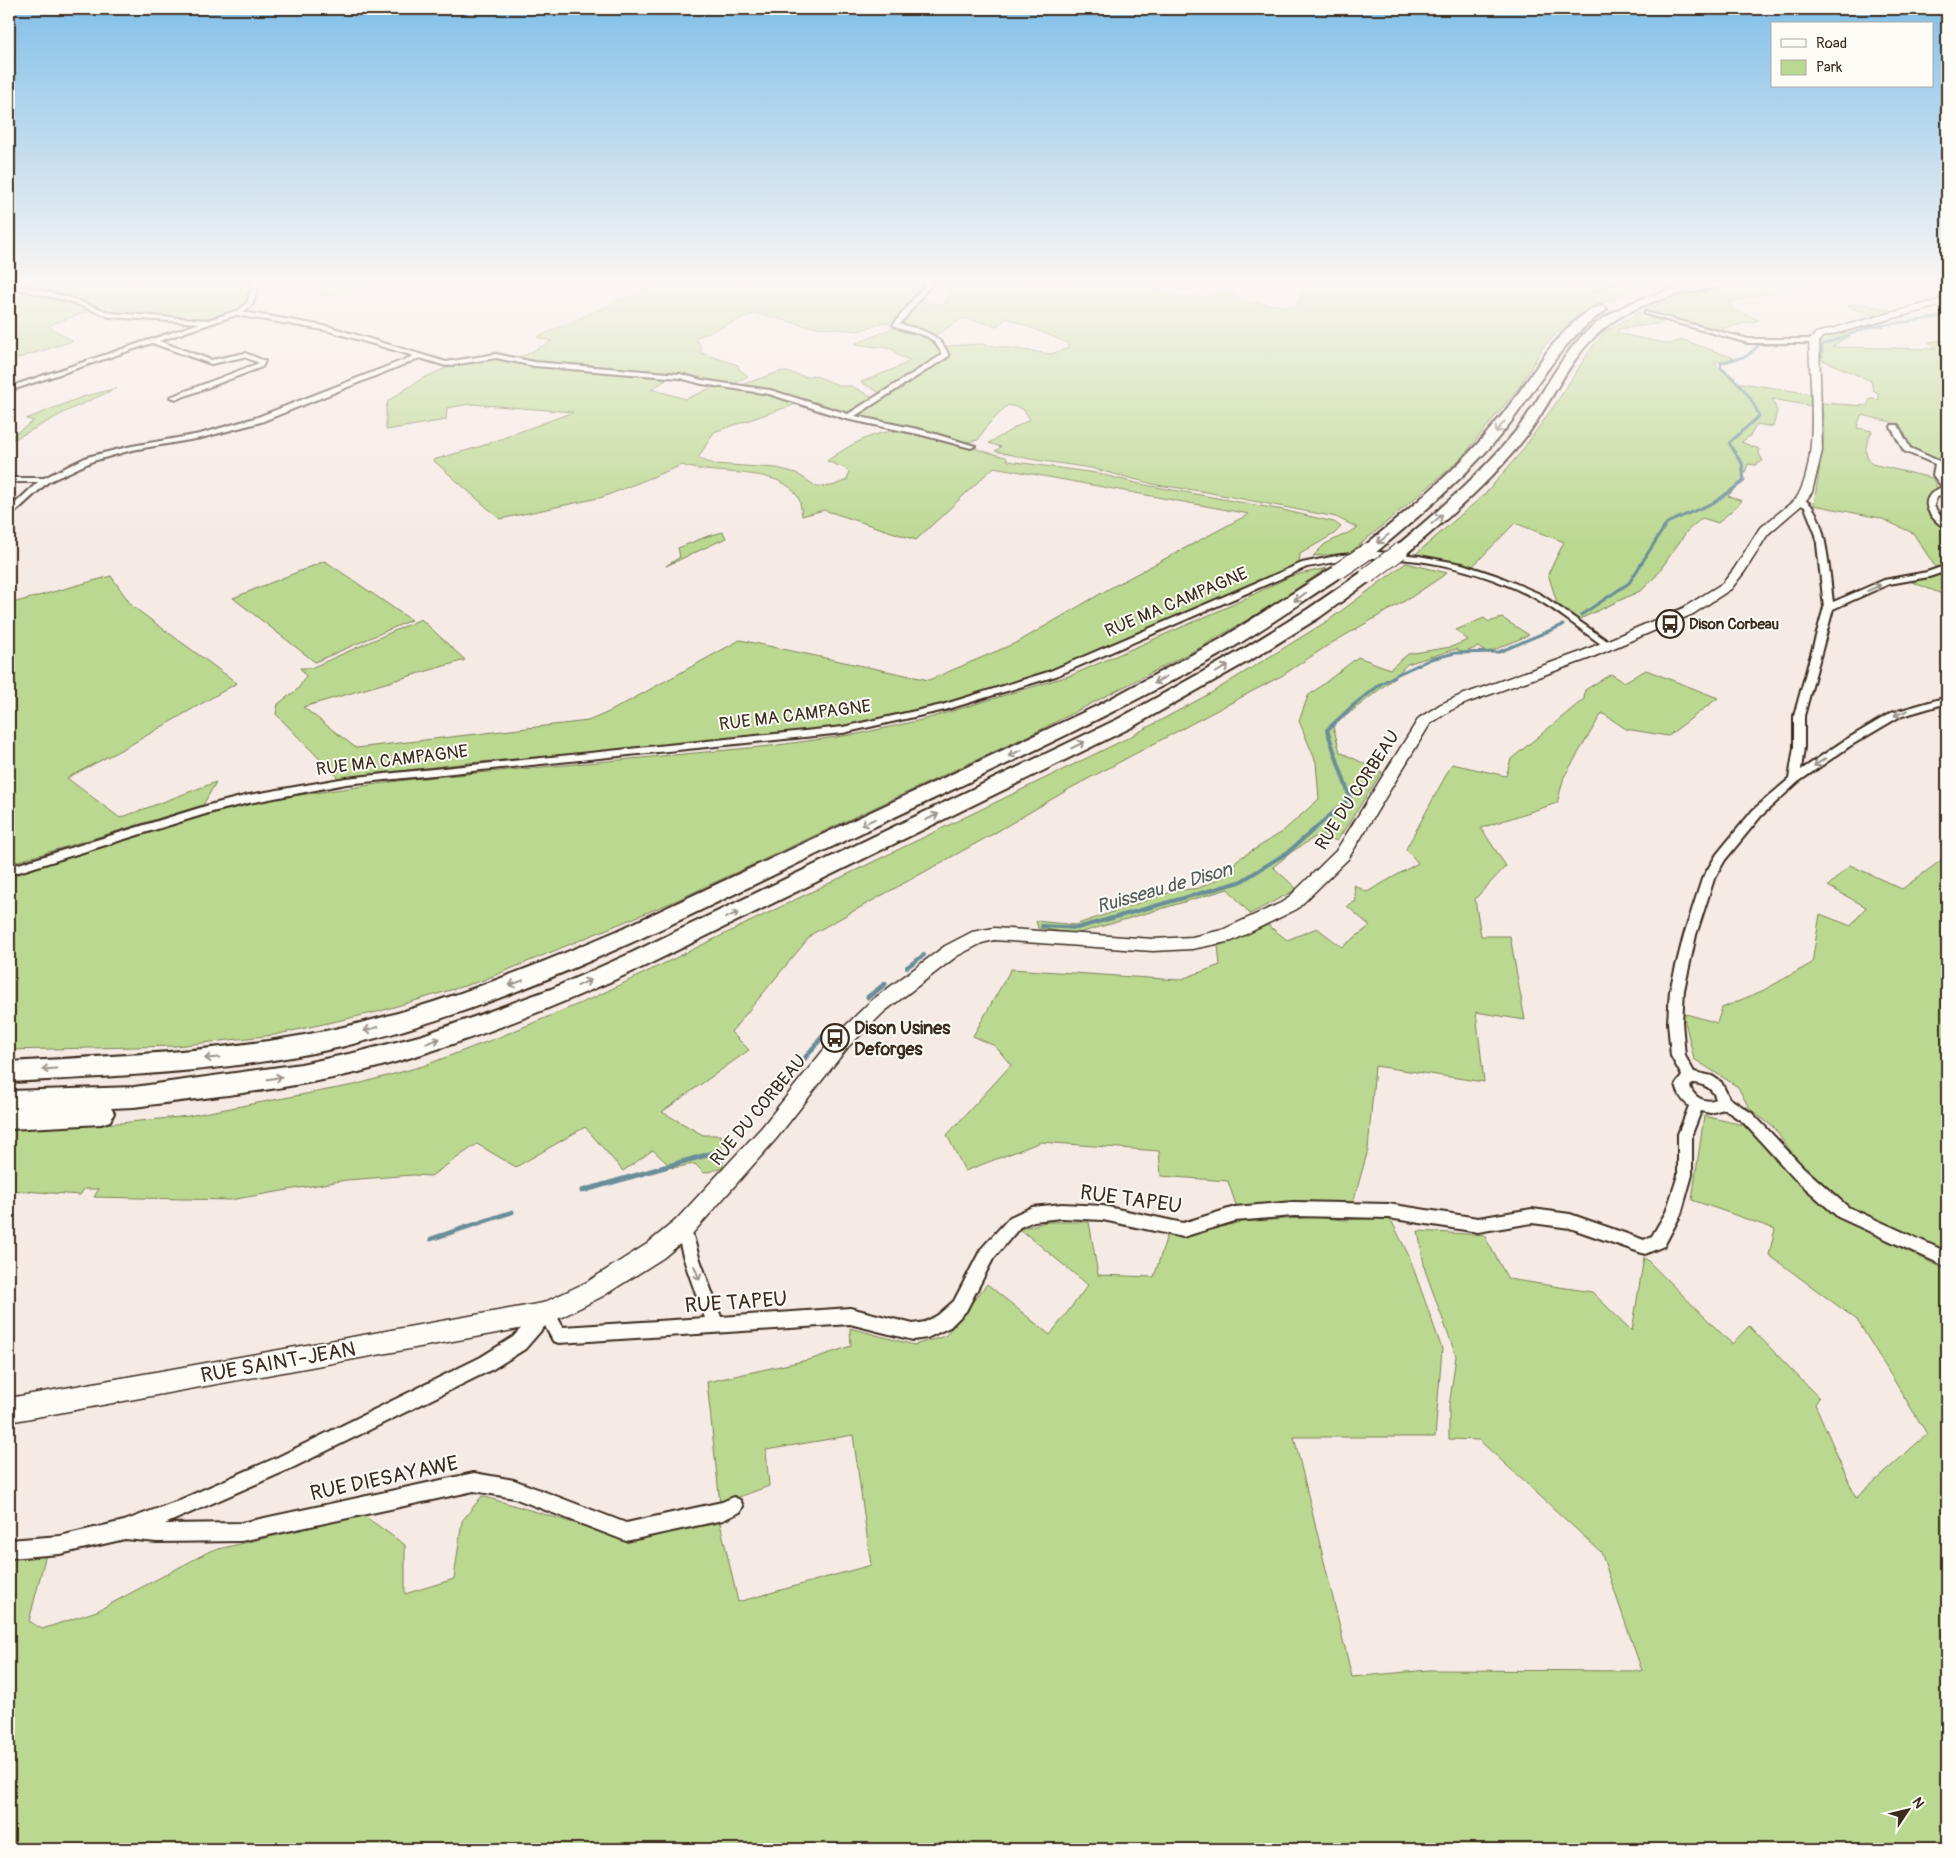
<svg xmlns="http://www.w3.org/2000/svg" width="1956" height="1858" font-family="Pangolin,sans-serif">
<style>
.green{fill:#bbd890;stroke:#7b8157}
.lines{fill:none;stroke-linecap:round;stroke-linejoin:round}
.stream-far3{stroke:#6a8e99;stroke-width:2.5}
.stream-far2{stroke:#6a8e99;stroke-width:3}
.stream-far1{stroke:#6a8e99;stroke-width:4}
.stream{stroke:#6a8e99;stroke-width:5}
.street-casing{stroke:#3b2a1e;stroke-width:4}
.secondary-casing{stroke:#3b2a1e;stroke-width:3}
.highway-casing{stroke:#3b2a1e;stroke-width:4}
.street{fill:#fdfcf7;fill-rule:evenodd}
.secondary{fill:#fdfcf7;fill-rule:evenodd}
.highway{fill:#fdfcf7;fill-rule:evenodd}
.highway-bridge-casing{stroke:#3b2a1e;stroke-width:18;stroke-linecap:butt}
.highway-bridge{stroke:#fdfcf7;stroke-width:16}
.oneway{stroke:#9c938a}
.labels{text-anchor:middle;stroke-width:4;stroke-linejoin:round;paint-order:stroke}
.far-poi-label{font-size:15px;font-weight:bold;fill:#3b2a1e;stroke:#fdfcf7;text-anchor:start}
.street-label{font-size:18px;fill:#3b2a1e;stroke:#fdfcf7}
.poi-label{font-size:18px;font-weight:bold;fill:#3b2a1e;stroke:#fdfcf7;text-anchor:start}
.water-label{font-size:19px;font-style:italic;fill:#535c5c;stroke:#fdfcf7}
.near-street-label{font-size:21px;fill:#3b2a1e;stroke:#fdfcf7}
</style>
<rect width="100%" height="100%" fill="#f6eae5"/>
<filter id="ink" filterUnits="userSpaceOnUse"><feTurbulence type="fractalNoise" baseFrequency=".02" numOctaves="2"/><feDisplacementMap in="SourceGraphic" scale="10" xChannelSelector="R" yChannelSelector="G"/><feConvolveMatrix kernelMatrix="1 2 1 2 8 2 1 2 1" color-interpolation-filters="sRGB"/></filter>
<g filter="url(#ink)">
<g class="green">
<path d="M9,282H250L248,302C222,326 155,321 121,315C114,314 106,310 99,310C90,309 58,322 48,326L73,341L9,361V299L12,294L28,289Z"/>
<polygon points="321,282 397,282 320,296"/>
<polygon points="639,282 800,282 810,285 814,282 927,282 894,325 884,322 859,331 806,326 756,313 695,338 701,346 701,353 738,365 739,369 748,376 733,384 725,384 688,376 607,368 539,364 511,358 523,356 552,341 537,337 654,286"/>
<polygon points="934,282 1156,282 1164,288 1153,292 1203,298 1223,289 1244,301 1299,308 1297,304 1307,285 1328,283 1326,282 1563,282 1583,290 1582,284 1577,282 1661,282 1629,291 1580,314 1558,332 1543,347 1520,386 1463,456 1446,472 1350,553 1313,556 1325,544 1358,528 1336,517 1201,491 1157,485 1091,468 1030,459 995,451 1001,447 989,443 1030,419 1023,409 1008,405 986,427 978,440 967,442 907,427 854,416 948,356 946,346 980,344 1051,354 1068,348 1068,343 1007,318 997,326 963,318 936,335 903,326 902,323 918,302 944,305 953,290"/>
<polygon points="1752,282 1818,282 1730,302 1732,309 1759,320 1713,331 1642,310 1692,293"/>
<polygon points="1860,303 1893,311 1875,316 1847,306"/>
<polygon points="1639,312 1663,319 1660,320 1663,323 1619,329 1617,333 1669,344 1683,340 1734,358 1714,363 1735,382 1812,394 1812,406 1772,399 1777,411 1773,427 1757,424 1750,436 1741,442 1759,449 1759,454 1763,461 1755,465 1748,464 1742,481 1728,496 1742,501 1718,523 1702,518 1687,531 1656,576 1642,590 1578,620 1559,609 1548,574 1564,542 1515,523 1471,568 1416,554 1486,493 1521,452 1556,403 1593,346 1606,331"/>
<path d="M1876,322L1884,326C1865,327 1847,335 1832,347L1937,349L1928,342L1947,340V451L1937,460C1916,452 1907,451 1900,428L1893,427L1891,422L1861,415L1857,428L1872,431C1866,444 1862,453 1872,464L1932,478L1937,487L1930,494L1926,503L1930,512L1947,528V566L1938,571L1913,533L1880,518L1814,505L1824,437L1822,403L1867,406L1870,399L1879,400L1878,393L1873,390L1871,381L1818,358L1820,341L1826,335Z"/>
<polygon points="896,327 935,339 943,356 882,394 861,382 899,367 910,360 897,355 893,349 855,344"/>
<path d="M492,359L505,360L537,367L673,376L651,389L686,399L716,386L772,394L799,403L714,432L698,458L713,464L777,468L796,473L817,487L832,486L847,480L849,473L844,468L827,461C842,450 860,439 878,434C917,422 967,449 1006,457L1008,461L1096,473L1140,484L1283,510L1334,522L1341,527L1334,534L1300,554L1299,564L1075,663L1013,685L936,708L832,728L621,750L468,763L338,778L276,714L278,704L298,689L306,676L300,668H311L421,619L465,660L303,707L356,748L588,721L609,712L740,640L929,680L1018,642L1112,587L1249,514L994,467L916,540L824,510L802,516C801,510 801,502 798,497C781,465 713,477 682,465L603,497L500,519L433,460L479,447L573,412L471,404L447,408L446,420L386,430V407L388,401L421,379L453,365Z"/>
<polygon points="782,371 807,377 813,375 841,386 852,386 873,398 850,415 738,386"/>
<polygon points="117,388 69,410 9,442 9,438 34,421 26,419 82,397"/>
<polygon points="723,532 726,538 666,566 680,557 678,548 708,536"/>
<polygon points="325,561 411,620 315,662 233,598"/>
<polygon points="1406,563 1447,573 1413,596 1330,644 1283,675 1069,789 993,834 812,934 731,1032 749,1050 662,1112 703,1135 721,1135 723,1168 704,1173 695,1164 672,1168 653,1150 623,1171 585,1127 516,1167 477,1144 431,1176 413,1175 346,1180 230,1200 94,1197 99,1189 84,1189 80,1195 9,1190 9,1125 121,1123 188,1116 354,1085 423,1066 502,1036 593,998 1126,739 1211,693 1329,620"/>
<polygon points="1327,568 1274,604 1201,647 1038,731 675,901 481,981 377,1012 274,1035 176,1046 9,1050 9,875 193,819 265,800 413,779 771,746 858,734 926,719 1072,675 1232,605 1291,576"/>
<polygon points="1947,573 1947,596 1907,580"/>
<polygon points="111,576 132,606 237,683 132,744 67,778 120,818 216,782 203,805 9,864 9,604"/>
<polygon points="1484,618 1489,622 1502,618 1529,635 1487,653 1478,647 1463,653 1456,649 1407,664 1394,678 1333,726 1340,752 1382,772 1337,841 1320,834 1293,851 1273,867 1297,889 1250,914 1228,889 1076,934 1038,928 1036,921 1075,925 1174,891 1199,888 1227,875 1237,860 1281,833 1319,799 1316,762 1299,721 1308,696 1358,657 1390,669 1408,654 1451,647 1468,640 1456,630"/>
<polygon points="1646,670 1718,698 1668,736 1626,729 1602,713 1564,777 1557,803 1481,828 1506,866 1475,899 1481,936 1510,936 1525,1020 1476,1012 1484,1082 1375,1066 1368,1150 1353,1203 1237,1208 1228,1181 1161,1176 1159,1151 1041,1142 965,1171 947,1135 1011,1065 995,1046 973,1036 1011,969 1179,980 1220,965 1218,946 1268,925 1287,940 1317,928 1342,947 1370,926 1347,906 1356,901 1354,885 1367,892 1418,863 1406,849 1452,764 1506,776 1511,759 1584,699 1585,690 1611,674 1624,682"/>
<polygon points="1947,856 1947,1252 1859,1215 1806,1172 1773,1127 1749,1108 1738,1087 1694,1059 1683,1013 1717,1023 1722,1008 1764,990 1812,963 1820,914 1851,926 1866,907 1828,886 1850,865 1902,889"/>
<polygon points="1704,1116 1743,1125 1843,1220 1947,1270 1947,1849 9,1849 9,1558 46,1554 29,1621 42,1629 97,1611 210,1551 363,1515 405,1545 405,1594 454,1579 462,1521 482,1496 601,1531 630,1537 720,1523 738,1602 871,1565 853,1435 766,1450 769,1486 720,1504 707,1382 812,1359 851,1346 850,1328 914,1345 945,1336 987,1284 1050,1335 1088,1285 1020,1229 1046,1222 1089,1222 1098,1275 1154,1277 1168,1232 1188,1235 1241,1222 1318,1217 1342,1220 1390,1218 1409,1256 1442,1349 1435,1437 1294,1437 1352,1677 1428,1670 1642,1671 1601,1552 1479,1440 1449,1439 1449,1407 1456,1356 1425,1270 1418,1231 1484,1235 1508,1279 1592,1292 1632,1331 1644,1257 1732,1344 1749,1326 1819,1398 1815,1404 1856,1498 1927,1434 1857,1320 1769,1255 1775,1229 1692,1200"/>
</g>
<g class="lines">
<g class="stream-far3">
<polyline points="1591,293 1617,282"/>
<polyline points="1822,357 1822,345 1869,327 1947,316"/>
<path d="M1739,459L1729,443L1759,416C1751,395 1739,381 1721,368V363L1747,356L1759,345L1804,343"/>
</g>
<g class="stream-far2">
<polyline points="1581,615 1629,583 1667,523 1715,502 1744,481 1742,463 1738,458"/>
<polyline points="1377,686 1398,674 1431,659 1455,653 1499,652 1563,625"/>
</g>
<g class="stream-far1">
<polyline points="1042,926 1077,928 1240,882 1288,852 1350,798 1327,730 1354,705 1379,685"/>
<polyline points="907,967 924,955"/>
</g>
<g class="stream">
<polyline points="868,997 885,984"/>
<polyline points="800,1064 823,1036"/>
<polyline points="582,1191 713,1153"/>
<polyline points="431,1239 512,1212"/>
</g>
<defs>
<g id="street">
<path d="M253,282H259L253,304L243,312L330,327L446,362L496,354L534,362L680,374L702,380L770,390L848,414L942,355C932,328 912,337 893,325L927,282H933L900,324C922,330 940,333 949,356L855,416L922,430L975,446L971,448L918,434L846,419L769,394L702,384L680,378L534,366L496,358L446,366L420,358L261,422L201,438L132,450L93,461L48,482L12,515H9V509L38,482H9V478H44L87,457L132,446L200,434L255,418L414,356L329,331L236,315L159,341L211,360L245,353L265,361L262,367L177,399L170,397L259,363L244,357L211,364L152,343L9,391V387L200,323L110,317L68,301L9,287V283L71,298L111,313L208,320L239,310L247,303Z"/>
<polygon points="1645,312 1748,339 1814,339 1817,341 1814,343 1748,343 1645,314"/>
<path d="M1892,425H1898L1910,448L1943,463L1941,475L1947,484V491L1936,498L1934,506L1939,514L1947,522V528C1942,527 1938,523 1934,519C1922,505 1925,494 1942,487L1933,475L1935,464L1904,451L1891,427Z"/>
<path d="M1797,499C1826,495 1830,581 1833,602L1884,580L1927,572L1947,565V571L1929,577L1889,584L1833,609L1804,716V747L1801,770L1842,742L1891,713L1947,697V703L1899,717L1850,746L1798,782L1761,816L1725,860L1714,879L1696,935L1684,990L1682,1022L1685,1056L1694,1072L1712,1076L1721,1082L1729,1098L1753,1114L1803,1167L1848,1207L1947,1252V1267L1838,1217L1793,1177L1743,1122L1724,1109L1710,1113L1701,1111L1692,1134V1175L1681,1214L1664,1246L1645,1254L1570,1228L1532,1223L1478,1232L1388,1218L1294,1216L1235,1221L1183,1237L1103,1220L1062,1218L1034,1221L1020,1227L993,1259L966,1311L950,1327L927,1338L913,1340L850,1324L559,1343L553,1341L545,1326L525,1349L493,1369L290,1469L165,1524L241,1523L474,1473L514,1480L626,1523L722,1502L734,1497L740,1500L743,1506L740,1512L723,1520L626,1541L514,1498L474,1491L241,1541L157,1542L125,1539L60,1554L9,1558V1540L60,1536L124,1521L175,1502L278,1457L481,1357L513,1337L540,1308L546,1305L552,1308L563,1327L705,1318C699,1300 672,1237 679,1222L684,1220L689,1222L699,1257L721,1317L850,1308L913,1324L925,1322L938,1315L954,1301L981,1249L1010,1217L1032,1207L1062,1204L1103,1206L1183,1223L1235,1207L1294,1202L1388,1204L1478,1218L1532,1209L1570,1214L1644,1240L1652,1236L1666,1212L1678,1175V1134L1689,1106C1681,1100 1678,1093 1676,1084L1682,1076L1671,1056L1668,1022L1670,990L1684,935L1702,879L1717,854L1753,810L1789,779L1794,747V716L1824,607L1816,535L1805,507L1797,503ZM1693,1083C1704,1084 1713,1088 1716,1099C1705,1104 1693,1097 1690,1086Z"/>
<path d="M1378,552L1419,556L1462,564L1498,576L1540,594L1613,645L1611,647H1605C1582,631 1557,610 1533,597C1486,573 1432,559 1379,558C1355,557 1331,563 1307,567L1056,676L945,710L843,733L346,784L249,803L212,812L9,875V867L209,805L249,795L346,778L843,727L942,705L1048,672L1302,563L1341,555Z"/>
</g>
<path id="secondary" d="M1947,298V304L1822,337L1819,341L1822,451L1812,492L1804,503L1768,534L1745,571L1731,589L1693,614L1588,659L1469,702L1451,710L1430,724L1348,859L1297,909L1232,941L1192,949L1153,951L994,940L982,943L957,956L885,1011L848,1047L776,1139L692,1234L663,1258L603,1296L554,1321L546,1324L9,1422V1398L543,1303L587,1282L647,1244L676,1220L762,1127L834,1037L871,1001L945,946L972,932L994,928L1153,939L1192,937L1222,930L1285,901L1336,851L1419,718L1441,704L1459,696L1578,653L1683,608L1723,583L1734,569L1759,529L1796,499C1820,462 1810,385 1809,341L1816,333Z"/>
<g id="highway">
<path d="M1702,282H1726C1718,289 1694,291 1683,293C1656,300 1628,309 1607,326C1570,354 1554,399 1527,435C1493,480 1448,518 1406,554H1394L1392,551L1394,548C1437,512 1480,475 1515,432C1536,406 1550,376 1570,350C1602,307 1653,293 1702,282Z"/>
<path d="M1601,306L1607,309L1605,311C1556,344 1539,388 1503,432C1465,478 1419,516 1374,554H1362L1360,551L1362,548C1408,510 1455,472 1493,426C1513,403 1529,377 1547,352C1559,337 1582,310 1601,306Z"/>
<path d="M1340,565L1346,567L1348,570L1346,573C1307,598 1269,626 1230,649C1097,724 957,787 819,853C664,928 510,1007 341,1047C233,1072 120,1076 9,1082V1062C106,1056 203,1053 299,1036C409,1017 514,975 617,931L1097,706L1221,639L1334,567Z"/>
<path d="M1368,570L1374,572L1376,575L1374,578L1320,617L1254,658L1132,727L643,967C551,1009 457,1047 359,1072C285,1090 209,1097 134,1107L111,1108L114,1113L110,1121L101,1124L9,1129V1091L134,1087L301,1064L358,1052L423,1035L474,1017L551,989L627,955L1118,719L1242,650L1308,609L1362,572Z"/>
</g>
</defs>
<use href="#street" class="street-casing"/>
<use href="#secondary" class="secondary-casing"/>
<use href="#highway" class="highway-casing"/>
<use href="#street" class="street"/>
<use href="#secondary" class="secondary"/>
<use href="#highway" class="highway"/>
<defs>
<g id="highway-bridge">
<polyline points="1340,570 1368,551"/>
<polyline points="1368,575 1400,551"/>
</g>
</defs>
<use href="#highway-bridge" class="highway-bridge-casing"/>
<use href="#highway-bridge" class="highway-bridge"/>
</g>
<defs><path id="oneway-shaft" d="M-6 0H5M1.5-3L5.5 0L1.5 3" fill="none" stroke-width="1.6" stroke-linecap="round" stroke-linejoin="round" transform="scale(1.25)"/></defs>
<g class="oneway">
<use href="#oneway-shaft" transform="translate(1500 427) rotate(130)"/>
<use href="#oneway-shaft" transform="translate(1437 519) rotate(-41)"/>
<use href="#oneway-shaft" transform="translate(1383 539) rotate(141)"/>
<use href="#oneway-shaft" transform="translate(1874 588) rotate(-25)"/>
<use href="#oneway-shaft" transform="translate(1300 597) rotate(146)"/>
<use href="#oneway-shaft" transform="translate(1222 669) rotate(-30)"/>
<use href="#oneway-shaft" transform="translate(1160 680) rotate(152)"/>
<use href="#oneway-shaft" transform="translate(1901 713) rotate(159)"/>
<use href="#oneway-shaft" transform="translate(1078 745) rotate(-26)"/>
<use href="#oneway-shaft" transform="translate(1015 753) rotate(154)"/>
<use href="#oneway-shaft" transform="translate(1820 762) rotate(146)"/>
<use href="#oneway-shaft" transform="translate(932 817) rotate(-26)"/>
<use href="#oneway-shaft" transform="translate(868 822) rotate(155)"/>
<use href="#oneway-shaft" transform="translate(732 915) rotate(-26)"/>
<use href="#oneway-shaft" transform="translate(516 983) rotate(159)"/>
<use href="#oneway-shaft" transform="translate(584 983) rotate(-24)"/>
<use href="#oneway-shaft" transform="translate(371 1029) rotate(165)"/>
<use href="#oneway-shaft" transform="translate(433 1041) rotate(-19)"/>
<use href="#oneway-shaft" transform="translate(212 1058) rotate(176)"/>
<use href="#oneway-shaft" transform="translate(49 1069) rotate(176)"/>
<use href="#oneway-shaft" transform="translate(275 1078) rotate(-9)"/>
<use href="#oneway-shaft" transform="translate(697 1273) rotate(68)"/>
</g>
</g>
<linearGradient id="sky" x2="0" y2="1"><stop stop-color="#82c0e9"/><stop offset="0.52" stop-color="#fbf6f3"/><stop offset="1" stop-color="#fbf6f3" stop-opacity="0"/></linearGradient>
<rect width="1956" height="543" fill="url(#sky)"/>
<defs>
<symbol id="bus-ring" viewBox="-11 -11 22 22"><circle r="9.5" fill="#fdfcf7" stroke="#3b2a1e" stroke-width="1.5"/><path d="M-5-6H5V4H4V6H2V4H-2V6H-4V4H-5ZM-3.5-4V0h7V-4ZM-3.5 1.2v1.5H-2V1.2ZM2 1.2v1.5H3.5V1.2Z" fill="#3b2a1e"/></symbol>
</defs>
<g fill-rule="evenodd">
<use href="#bus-ring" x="1654" y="608" width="32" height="32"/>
<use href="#bus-ring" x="819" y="1022" width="32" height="32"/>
</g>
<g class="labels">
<g class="far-poi-label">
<text x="1689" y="629">Dison Corbeau</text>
</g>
<g class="street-label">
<text transform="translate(1176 602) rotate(-23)" y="6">RUE MA CAMPAGNE</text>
<text transform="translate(795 715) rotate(-7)" y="6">RUE MA CAMPAGNE</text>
<text transform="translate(392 760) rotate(-7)" y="6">RUE MA CAMPAGNE</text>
<text transform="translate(1357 790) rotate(-57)" y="6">RUE DU CORBEAU</text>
<text transform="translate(758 1110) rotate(-50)" y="6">RUE DU CORBEAU</text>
</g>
<g class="poi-label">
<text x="854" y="1034">Dison Usines<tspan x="854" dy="21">Deforges</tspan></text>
</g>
<g class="water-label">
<text transform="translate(1164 887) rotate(-16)" y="7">Ruisseau de Dison</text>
</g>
<g class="near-street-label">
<text transform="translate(1131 1199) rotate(8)" y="7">RUE TAPEU</text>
<text transform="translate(736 1302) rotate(-4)" y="7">RUE TAPEU</text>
<text transform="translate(278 1362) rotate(-10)" y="7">RUE SAINT-JEAN</text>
<text transform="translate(384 1478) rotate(-12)" y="7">RUE DIESAYAWE</text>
</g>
</g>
<rect width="1956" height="1858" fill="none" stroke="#fdfcf7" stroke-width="30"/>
<rect x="15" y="15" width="1926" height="1828" fill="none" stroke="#3b2a1e" stroke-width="2" filter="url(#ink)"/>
<rect x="1771" y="22" width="162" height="65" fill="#fdfcf7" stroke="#afa8a0"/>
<rect x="1781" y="39" width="25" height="8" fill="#fdfcf7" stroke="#afa8a0"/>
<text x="1816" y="48" font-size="15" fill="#3b2a1e">Road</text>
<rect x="1781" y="60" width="25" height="15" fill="#bbd890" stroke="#afa8a0"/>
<text x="1816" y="72" font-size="15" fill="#3b2a1e">Park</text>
<g transform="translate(1908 1810) rotate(55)" stroke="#fdfcf7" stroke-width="4" paint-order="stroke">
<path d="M0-4L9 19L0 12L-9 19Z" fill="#3b2a1e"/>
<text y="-8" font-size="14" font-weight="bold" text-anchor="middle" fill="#3b2a1e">N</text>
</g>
</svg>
